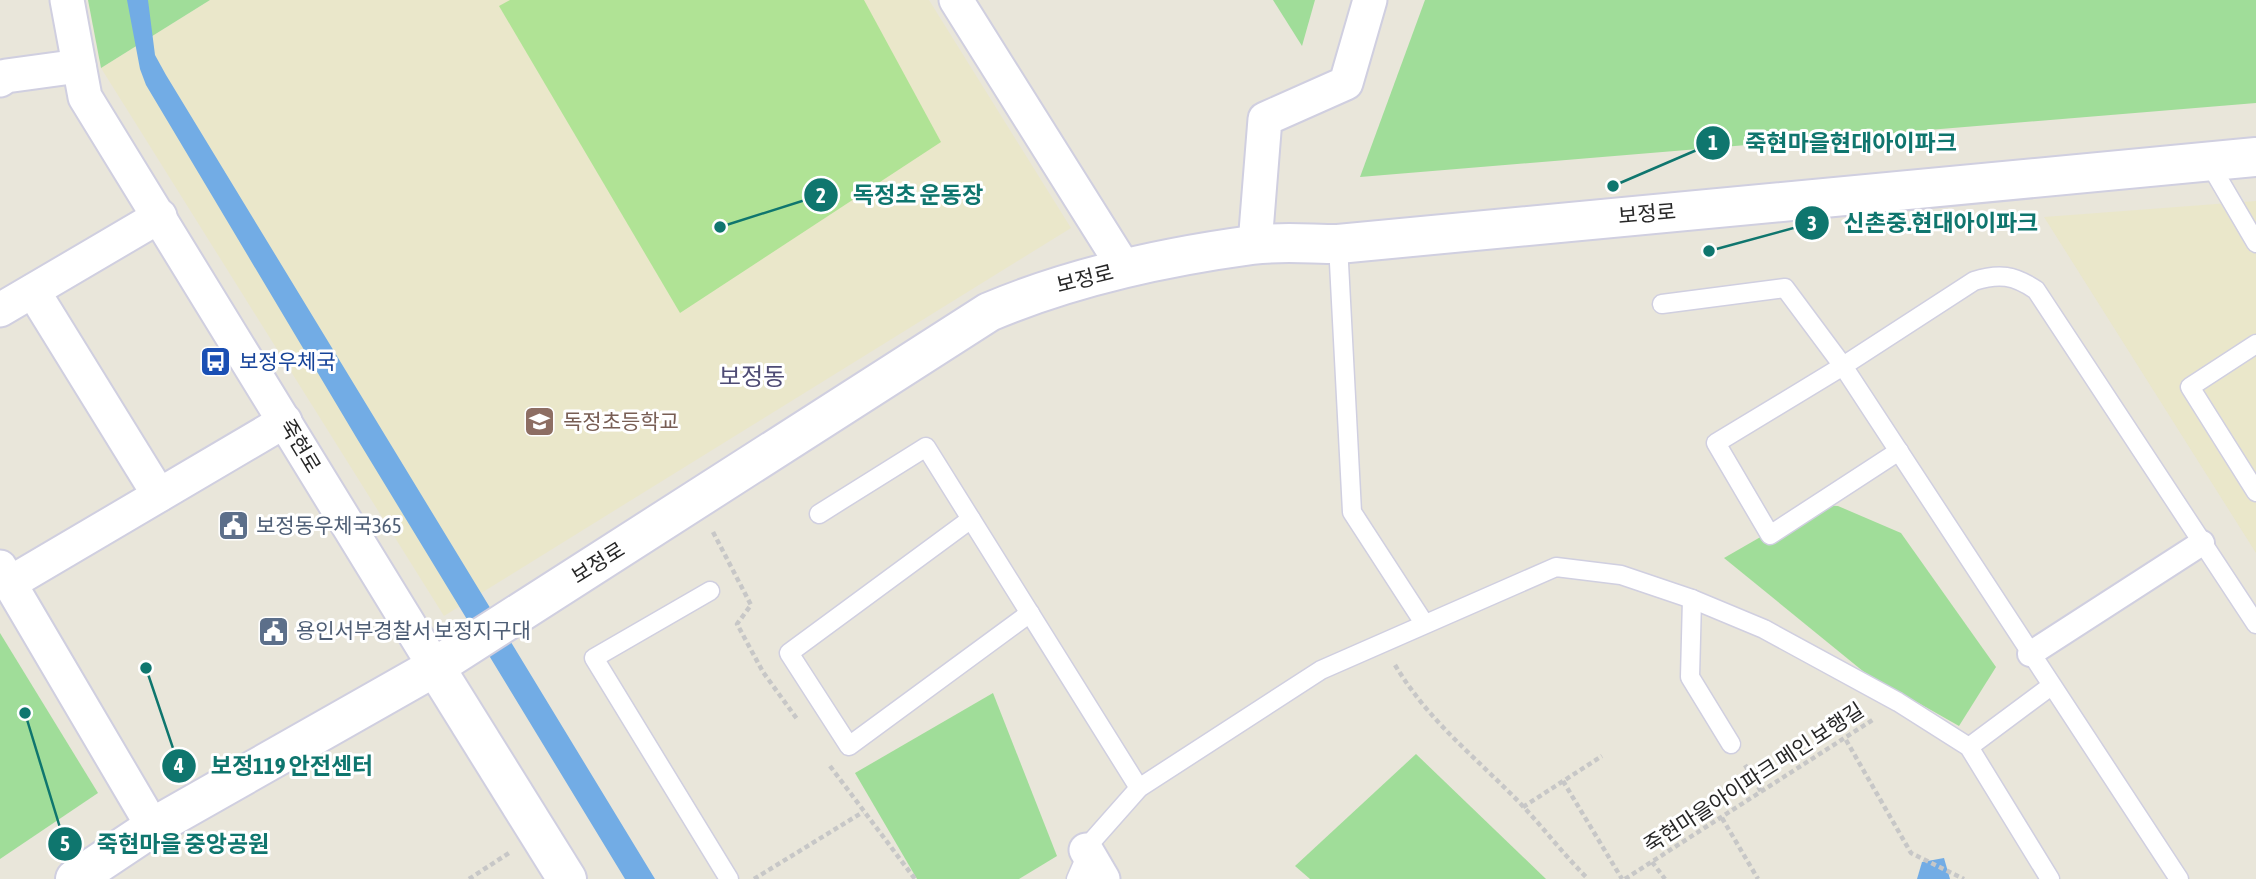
<svg xmlns="http://www.w3.org/2000/svg" width="2256" height="879" font-family="'Asap Condensed','Noto Sans KR',sans-serif">
<style>
.education{fill:#eae7ca}
.green{fill:#a0dd99}
.pitch{fill:#b0e395}
.water{fill:#72ace5}
.lines{fill:none;stroke-linecap:round;stroke-linejoin:round}
.service-casing{stroke:#d0cfe0;stroke-width:21}
.pedestrian-casing{stroke:#d0cfe0;stroke-width:28}
.minor-casing{stroke:#d0cfe0;stroke-width:37}
.tertiary-casing{stroke:#d0cfe0;stroke-width:42}
.path{stroke:#c7c7c7;stroke-width:4.5;stroke-dasharray:5 3.5;stroke-linecap:butt}
.service{stroke:#fff;stroke-width:18}
.pedestrian{stroke:#fff;stroke-width:24}
.minor{stroke:#fff;stroke-width:33}
.tertiary{stroke:#fff;stroke-width:38}
.labels{text-anchor:middle;stroke-width:6;stroke-linejoin:round;paint-order:stroke}
.street-label{font-size:21px;fill:#272727;stroke:#fff}
.transit-label{font-size:21px;fill:#164399;stroke:#fff;text-anchor:start}
.education-label{font-size:21px;fill:#785e54;stroke:#fff;text-anchor:start}
.service-label{font-size:21px;fill:#4e5e75;stroke:#fff;text-anchor:start}
.quarter-label{font-size:24px;fill:#4e4b74;stroke:#fff}
.leader{fill:none;stroke:#0f766e;stroke-width:2.5}
.callout-dot{fill:#0f766e;stroke:#fff;stroke-width:2.5}
.mark-label{font-size:21px;text-anchor:middle;font-weight:bold;fill:#fff}
.callout-label{font-size:23px;text-anchor:middle;font-weight:bold;fill:#0f766e;stroke:#fff;stroke-width:6;stroke-linejoin:round;paint-order:stroke}
</style>
<rect width="100%" height="100%" fill="#e9e6da"/>
<g class="education">
<polygon points="210,0 929,0 1071,228 444,616 101,68"/>
<polygon points="2256,201 2256,553 2044,217"/>
</g>
<g class="green">
<polygon points="88,0 210,0 101,68"/>
<polygon points="1273,0 1315,0 1302,46"/>
<polygon points="1425,0 2256,0 2256,103 1360,177"/>
<polygon points="1816,505 1838,506 1901,533 1996,667 1959,726 1864,672 1724,558"/>
<polygon points="0,633 98,793 0,859"/>
<polygon points="993,693 1057,856 1019,879 917,879 855,773"/>
<polygon points="1416,754 1546,879 1310,879 1295,866"/>
</g>
<polygon class="pitch" points="510,0 864,0 941,142 680,313 499,6"/>
<g class="water">
<polygon points="127,0 148,0 155,55 166,75 655,879 625,879 356,437 146,85 140,69"/>
<polygon points="1944,858 1950,879 1917,879 1922,862"/>
</g>
<g class="lines">
<defs>
<g id="service">
<polyline points="2208,161 2256,243"/>
<polyline points="1338,244 1352,512 1424,623"/>
<polyline points="1662,304 1785,288 1843,366 1716,443 1770,535 1899,451"/>
<polyline points="2256,344 2190,387 2256,492"/>
<polyline points="819,514 926,447 1139,788"/>
<polyline points="971,519 789,653 849,746 1030,613"/>
<polyline points="710,591 594,658 729,879"/>
<polyline points="1692,599 1690,677 1731,744"/>
<polyline points="1969,747 2051,686"/>
<polyline points="1076,879 1093,840 1139,788 1321,670 1556,567 1621,575 1692,599 1764,629 1898,702 1969,747 2050,879"/>
<path d="M2179,879L1843,366L1974,281C1999,273 2014,275 2036,290L2256,624"/>
</g>
<polyline id="pedestrian" points="2030,654 2202,543"/>
<g id="minor">
<polyline points="67,0 85,97 435,667"/>
<polyline points="956,0 1125,269"/>
<polyline points="0,80 6,76 79,66"/>
<polyline points="1255,244 1265,119 1346,83 1370,0"/>
<polyline points="33,291 159,495"/>
<polyline points="0,310 160,216"/>
<polyline points="0,567 153,827"/>
<polyline points="10,583 285,421"/>
<polyline points="1086,850 1103,879"/>
</g>
<g id="tertiary">
<polyline points="435,667 567,879"/>
<path d="M75,879L153,827L435,667L989,312C1072,277 1163,257 1252,245C1280,241 1310,244 1338,244L2256,157"/>
</g>
</defs>
<use href="#service" class="service-casing"/>
<use href="#pedestrian" class="pedestrian-casing"/>
<use href="#minor" class="minor-casing"/>
<use href="#tertiary" class="tertiary-casing"/>
<g class="path">
<polyline points="713,532 751,605 737,624 763,672 797,719"/>
<path d="M1395,665C1427,718 1466,749 1509,792C1537,819 1560,851 1588,879"/>
<polyline points="1846,740 1911,853 1964,879"/>
<polyline points="1745,765 1762,793"/>
<polyline points="830,766 915,879"/>
<polyline points="1563,781 1622,879"/>
<polyline points="1523,807 1602,756"/>
<polyline points="1722,818 1758,879"/>
<polyline points="1652,862 1665,879"/>
<polyline points="469,879 509,853"/>
<polyline points="754,879 863,812"/>
<polyline points="1625,879 1874,719"/>
</g>
<use href="#service" class="service"/>
<use href="#pedestrian" class="pedestrian"/>
<use href="#minor" class="minor"/>
<use href="#tertiary" class="tertiary"/>
</g>
<defs>
<symbol id="bus-square" viewBox="-11 -11 22 22"><rect x="-9" y="-9" width="18" height="18" rx="4" fill="#1a4fb4" stroke="#fff"/><path d="M-5-6H5V4H4V6H2V4H-2V6H-4V4H-5ZM-3.5-4V0h7V-4ZM-3.5 1.2v1.5H-2V1.2ZM2 1.2v1.5H3.5V1.2Z" fill="#fff"/></symbol>
<symbol id="school-square" viewBox="-11 -11 22 22"><rect x="-9" y="-9" width="18" height="18" rx="4" fill="#8d6e63" stroke="#fff"/><path d="M0-5L7-2L0 1L-7-2ZM-4 1L0 2.5L4 1V4Q0 6-4 4Z" fill="#fff"/></symbol>
<symbol id="civic-square" viewBox="-11 -11 22 22"><rect x="-9" y="-9" width="18" height="18" rx="4" fill="#5c6f8a" stroke="#fff"/><path d="M-.6-6.5H3V-4.5H.6V-3L4-1V1h2V6H-6V1h2V-1L-.6-3ZM-1.2 2.5V6h2.4V2.5Z" fill="#fff"/></symbol>
</defs>
<g fill-rule="evenodd">
<use href="#bus-square" x="198" y="344" width="35" height="35"/>
<use href="#school-square" x="522" y="404" width="35" height="35"/>
<use href="#civic-square" x="216" y="508" width="35" height="35"/>
<use href="#civic-square" x="256" y="614" width="35" height="35"/>
</g>
<g class="labels">
<g class="street-label">
<text transform="translate(1647 214) rotate(-5)" y="7">보정로</text>
<text transform="translate(1085 279) rotate(-14)" y="7">보정로</text>
<text transform="translate(300 446) rotate(59)" y="7">죽현로</text>
<text transform="translate(598 563) rotate(-32)" y="7">보정로</text>
<text transform="translate(1754 778) rotate(-33)" y="7">죽현마을아이파크 메인 보행길</text>
</g>
<g class="transit-label">
<text x="239" y="369">보정우체국</text>
</g>
<g class="education-label">
<text x="563" y="429">독정초등학교</text>
</g>
<g class="service-label">
<text x="256" y="533">보정동우체국365</text>
<text x="296" y="638">용인서부경찰서 보정지구대</text>
</g>
<g class="quarter-label">
<text x="752" y="385">보정동</text>
</g>
</g>
<path class="leader" d="M1613 186L1713 143M720 227L821 195M1709 251L1812 223M146 668L179 766M25 713L65 844"/>
<g class="callout-dot">
<circle cx="1613" cy="186" r="7"/>
<circle cx="720" cy="227" r="7"/>
<circle cx="1709" cy="251" r="7"/>
<circle cx="146" cy="668" r="7"/>
<circle cx="25" cy="713" r="7"/>
<circle cx="1713" cy="143" r="18"/>
<circle cx="821" cy="195" r="18"/>
<circle cx="1812" cy="223" r="18"/>
<circle cx="179" cy="766" r="18"/>
<circle cx="65" cy="844" r="18"/>
</g>
<g class="mark-label">
<text x="1713" y="150">1</text>
<text x="821" y="203">2</text>
<text x="1812" y="231">3</text>
<text x="179" y="773">4</text>
<text x="65" y="851">5</text>
</g>
<g class="callout-label">
<text x="1851" y="151">죽현마을현대아이파크</text>
<text x="918" y="203">독정초 운동장</text>
<text x="1941" y="231">신촌중.현대아이파크</text>
<text x="292" y="774">보정119 안전센터</text>
<text x="183" y="852">죽현마을 중앙공원</text>
</g>
</svg>
